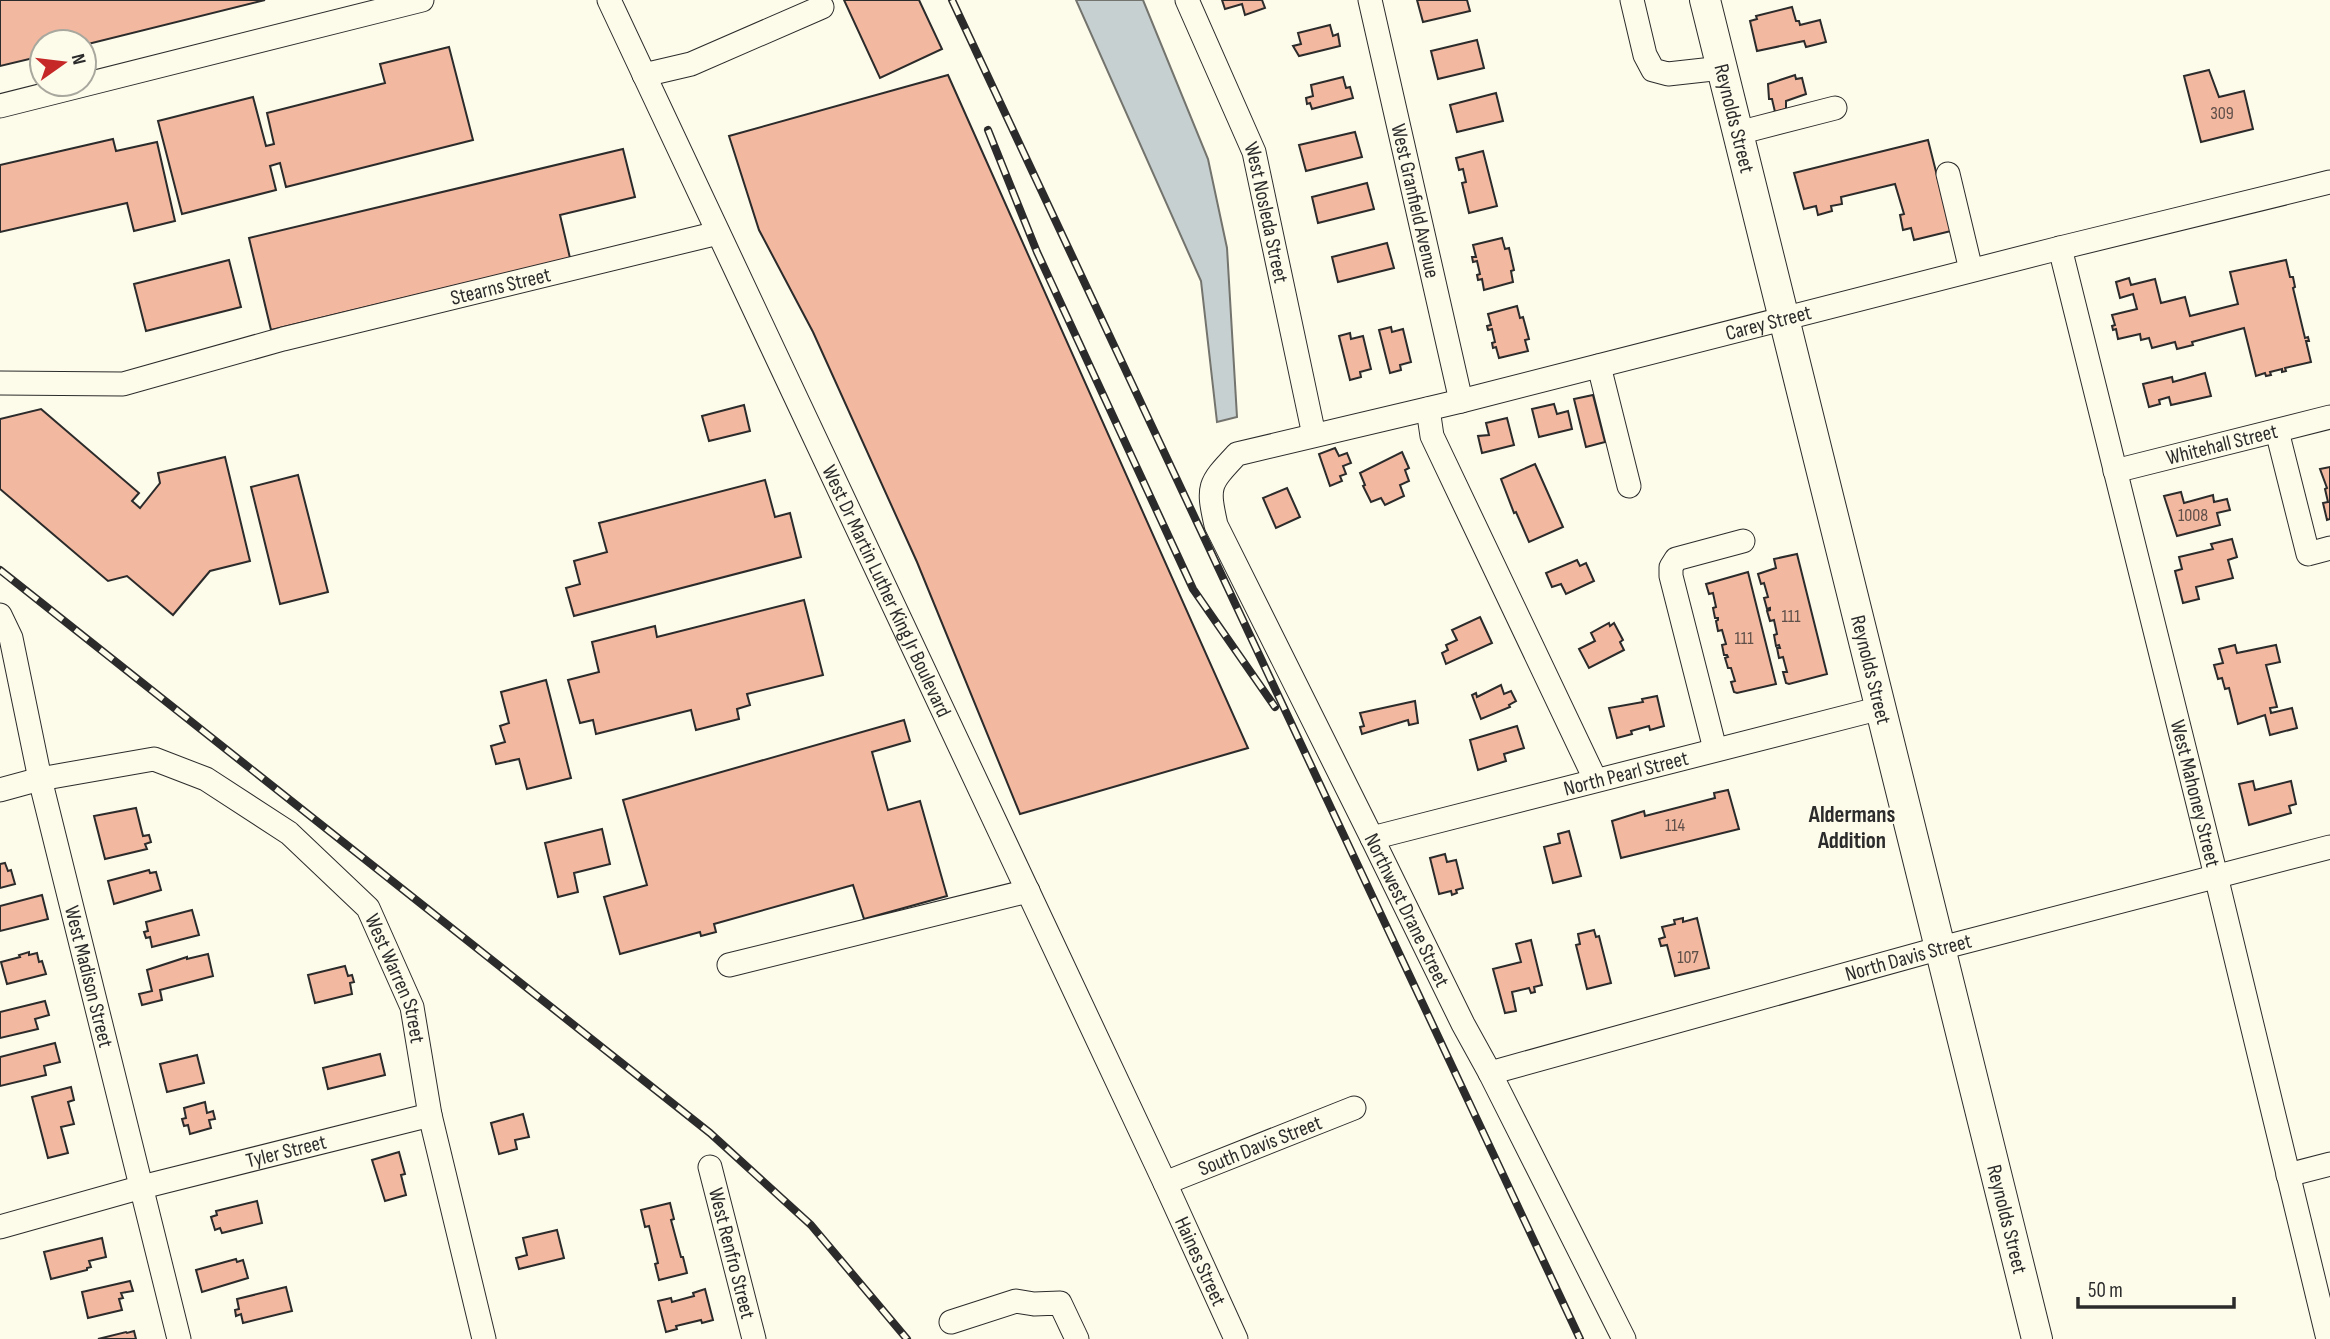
<svg xmlns="http://www.w3.org/2000/svg" width="2330" height="1339" font-family="'Sofia Sans Condensed',sans-serif">
<style>
.water{fill:#c7d0d0;stroke:#74746e;stroke-width:2}
.building{fill:#f2b8a0;stroke:#2b2b2b;stroke-width:2}
.lines{fill:none;stroke-linecap:round;stroke-linejoin:round}
.minor-casing{stroke:#2b2b2b;stroke-width:25}
.major-casing{stroke:#2b2b2b;stroke-width:32}
.minor{stroke:#fdfbea;stroke-width:23}
.major{stroke:#fdfbea;stroke-width:30}
.rail-casing{stroke:#2b2b2b;stroke-width:8}
.rail{stroke:#fdfbea;stroke-width:5;stroke-dasharray:16;stroke-linecap:butt}
.labels{text-anchor:middle;stroke-width:5;stroke-linejoin:round;paint-order:stroke}
.number-label{font-size:18px;fill:#5d4e48}
.street-label{font-size:21px;fill:#2b2b2b;stroke:#fdfbea}
.neighbourhood-label{font-size:23px;font-weight:bold;fill:#2b2b2b;stroke:#fdfbea}
</style>
<rect width="100%" height="100%" fill="#fdfbea"/>
<polygon class="water" points="1076,0 1143,0 1208,159 1227,248 1237,417 1217,422 1201,281"/>
<g class="building">
<polygon points="0,0 265,0 84,45 84,42 42,42 42,56 0,66"/>
<polygon points="844,0 919,0 942,49 880,78"/>
<polygon points="1222,0 1262,0 1265,8 1245,15 1242,4 1225,9"/>
<polygon points="1417,0 1467,0 1470,11 1423,22"/>
<polygon points="1792,7 1796,21 1799,21 1800,25 1820,20 1826,42 1806,47 1804,41 1757,51 1750,21 1757,19 1756,16"/>
<polygon points="1330,25 1333,36 1338,34 1340,46 1299,56 1293,46 1301,44 1298,33"/>
<polygon points="1477,40 1484,68 1438,79 1431,51"/>
<polygon points="449,47 473,140 286,187 280,163 270,166 276,190 182,214 158,121 253,97 266,146 274,144 267,113 385,83 380,64"/>
<polygon points="2209,70 2219,97 2244,91 2253,129 2201,142 2184,76"/>
<polygon points="948,75 1248,748 1020,814 917,562 813,332 759,230 729,136"/>
<polygon points="1795,75 1796,79 1802,78 1806,94 1786,101 1786,109 1775,112 1772,99 1769,99 1768,84"/>
<polygon points="1343,77 1346,88 1350,87 1353,98 1312,109 1310,103 1307,104 1306,98 1313,96 1311,85"/>
<polygon points="1496,93 1503,121 1457,132 1450,105"/>
<polygon points="1355,132 1362,157 1306,171 1299,145"/>
<polygon points="113,139 116,151 157,142 175,221 134,231 127,203 0,232 0,165"/>
<polygon points="1928,140 1951,231 1914,240 1911,228 1903,230 1900,215 1904,214 1895,184 1841,197 1842,204 1831,206 1832,211 1818,215 1816,206 1804,209 1794,173"/>
<polygon points="623,149 635,197 560,215 570,258 271,330 249,238"/>
<polygon points="1483,151 1497,206 1469,213 1462,183 1466,182 1463,169 1459,170 1456,158"/>
<polygon points="1367,183 1374,209 1318,223 1312,197"/>
<polygon points="1502,238 1505,249 1509,248 1514,270 1511,271 1513,282 1484,290 1482,279 1478,280 1477,275 1480,274 1477,261 1473,262 1472,257 1476,257 1473,245"/>
<polygon points="1387,243 1394,268 1338,282 1332,257"/>
<polygon points="229,260 241,307 146,331 134,284"/>
<polygon points="2286,260 2290,277 2293,277 2295,287 2293,288 2305,338 2308,337 2309,341 2306,341 2311,362 2285,368 2286,371 2282,372 2282,369 2270,372 2271,375 2266,376 2265,373 2256,376 2244,328 2192,342 2193,345 2177,349 2175,342 2152,348 2149,338 2141,340 2140,334 2118,339 2116,329 2113,330 2112,326 2115,325 2112,315 2137,309 2133,294 2120,298 2116,282 2129,278 2131,285 2155,279 2161,303 2185,297 2190,316 2238,304 2230,272"/>
<polygon points="1517,306 1520,318 1523,317 1529,339 1525,340 1528,351 1499,358 1496,347 1493,348 1492,343 1495,342 1492,329 1488,330 1487,326 1491,325 1488,314"/>
<polygon points="1391,327 1392,332 1403,329 1411,362 1400,365 1401,370 1390,373 1379,330"/>
<polygon points="1350,333 1351,339 1363,336 1371,369 1360,372 1361,377 1350,380 1339,336"/>
<polygon points="2205,373 2211,396 2171,405 2169,397 2159,400 2160,404 2149,407 2143,384 2172,377 2173,382"/>
<polygon points="1593,395 1605,442 1586,447 1574,399"/>
<polygon points="1554,404 1557,414 1568,411 1572,429 1539,437 1532,409"/>
<polygon points="744,405 750,431 709,441 702,416"/>
<polygon points="41,409 139,493 132,501 140,508 160,483 158,473 225,457 250,561 210,571 173,615 127,576 108,581 0,489 0,419"/>
<polygon points="1507,418 1514,445 1482,453 1478,436 1489,435 1486,423"/>
<polygon points="1335,448 1339,456 1347,453 1351,463 1343,466 1346,474 1340,476 1342,481 1330,486 1319,454"/>
<polygon points="1402,452 1409,468 1405,470 1409,481 1400,485 1404,496 1385,505 1381,498 1371,502 1363,486 1365,485 1360,473"/>
<polygon points="1535,464 1563,527 1529,542 1516,512 1514,513 1501,479"/>
<polygon points="2330,467 2330,519 2327,520 2323,503 2328,502 2325,489 2327,488 2320,469"/>
<polygon points="298,475 328,592 280,604 251,487"/>
<polygon points="765,480 775,517 790,513 801,557 574,616 566,588 580,584 574,561 607,552 599,523"/>
<polygon points="1287,488 1300,517 1276,528 1263,498"/>
<polygon points="2181,492 2184,503 2213,495 2214,502 2227,499 2230,510 2217,513 2220,525 2177,536 2164,496"/>
<polygon points="2232,539 2237,557 2228,560 2233,578 2196,587 2199,599 2183,603 2175,571 2182,569 2179,557 2213,549 2211,544"/>
<polygon points="1797,554 1827,674 1789,684 1786,683 1783,672 1787,672 1783,657 1779,658 1777,648 1780,648 1779,645 1776,646 1774,635 1777,634 1774,620 1770,621 1767,611 1770,610 1770,608 1767,609 1764,598 1768,597 1764,583 1761,584 1758,574 1776,568 1774,559"/>
<polygon points="1577,560 1580,566 1586,563 1594,581 1566,594 1561,584 1552,587 1546,573"/>
<polygon points="1748,572 1776,684 1737,693 1734,692 1731,682 1735,681 1731,668 1728,668 1725,658 1728,657 1727,655 1724,655 1722,645 1726,644 1722,630 1718,631 1716,621 1718,620 1718,618 1715,618 1713,608 1716,607 1713,593 1709,594 1706,584"/>
<polygon points="804,600 823,675 747,694 750,705 737,709 739,719 696,730 691,710 596,734 593,720 580,723 568,680 599,672 592,642 655,626 657,637"/>
<polygon points="1480,617 1492,643 1446,664 1442,653 1448,650 1446,645 1457,640 1452,630"/>
<polygon points="1609,623 1610,626 1614,623 1623,640 1620,642 1624,650 1589,668 1579,649 1595,641 1591,633"/>
<polygon points="2235,645 2237,653 2276,645 2280,662 2266,665 2277,707 2270,708 2271,713 2292,708 2297,728 2270,735 2265,715 2238,724 2229,688 2225,689 2222,678 2218,679 2214,665 2223,663 2219,649"/>
<polygon points="546,680 571,778 527,789 519,759 496,764 491,746 505,742 500,726 509,723 501,692"/>
<polygon points="1501,685 1504,694 1511,691 1516,701 1509,705 1510,707 1481,719 1472,695 1476,693 1477,697"/>
<polygon points="1657,696 1664,726 1650,730 1649,726 1631,731 1632,734 1617,738 1609,708 1643,702 1642,699"/>
<polygon points="1415,701 1418,723 1409,725 1408,720 1362,734 1360,727 1364,726 1360,713"/>
<polygon points="904,720 910,741 872,752 888,810 920,801 947,896 864,919 853,885 714,924 716,932 701,936 700,932 620,954 604,897 647,885 623,800"/>
<polygon points="1517,726 1524,748 1504,754 1506,761 1478,770 1470,740"/>
<polygon points="2253,781 2255,790 2291,781 2296,804 2289,806 2291,813 2249,825 2239,784"/>
<polygon points="1728,790 1739,829 1621,858 1612,821 1644,811 1645,816 1715,798 1714,793"/>
<polygon points="136,808 143,836 149,835 151,842 145,844 147,849 105,859 94,816"/>
<polygon points="602,829 610,864 574,873 578,892 558,897 545,843"/>
<polygon points="1569,831 1581,876 1553,883 1544,847 1560,843 1558,834"/>
<polygon points="1445,854 1447,862 1456,860 1463,888 1456,890 1457,893 1452,895 1451,891 1439,894 1430,858"/>
<polygon points="5,863 8,871 11,870 15,884 0,888 0,864"/>
<polygon points="149,870 150,873 156,872 161,890 114,904 108,881"/>
<polygon points="42,895 48,919 0,931 0,906"/>
<polygon points="192,910 199,935 152,947 150,937 146,938 144,932 148,931 146,922"/>
<polygon points="1683,918 1683,922 1697,918 1709,968 1675,976 1667,945 1661,946 1659,939 1665,937 1662,927 1675,924 1674,920"/>
<polygon points="1594,930 1596,937 1599,936 1611,983 1587,989 1576,945 1580,944 1578,934"/>
<polygon points="1531,940 1542,985 1534,987 1535,992 1531,993 1529,988 1512,992 1516,1011 1505,1013 1493,969 1521,962 1516,944"/>
<polygon points="29,952 29,955 37,953 39,962 42,961 46,974 7,984 1,962 20,957 19,955"/>
<polygon points="208,954 213,976 160,990 162,1000 142,1005 139,994 152,991 147,970 187,957 187,959"/>
<polygon points="345,966 348,976 352,975 354,982 350,983 352,994 315,1003 308,975"/>
<polygon points="45,1001 49,1015 35,1019 38,1029 0,1038 0,1012"/>
<polygon points="55,1043 60,1062 44,1066 46,1075 0,1086 0,1057"/>
<polygon points="380,1054 385,1075 328,1089 323,1068"/>
<polygon points="197,1055 204,1083 167,1092 160,1064"/>
<polygon points="71,1087 74,1100 68,1102 74,1124 61,1127 68,1153 48,1158 32,1097"/>
<polygon points="205,1102 207,1113 213,1111 215,1119 209,1120 211,1128 190,1134 188,1125 184,1126 182,1119 186,1118 184,1108"/>
<polygon points="523,1114 529,1137 515,1140 517,1149 499,1154 491,1123"/>
<polygon points="399,1152 405,1174 401,1175 406,1195 385,1201 372,1160"/>
<polygon points="257,1201 262,1223 222,1233 220,1228 215,1230 211,1217 217,1215 216,1211"/>
<polygon points="670,1203 674,1219 671,1220 681,1257 683,1257 687,1273 659,1280 655,1264 658,1263 649,1226 645,1227 641,1210"/>
<polygon points="557,1230 564,1258 519,1269 516,1258 527,1255 523,1238"/>
<polygon points="102,1238 106,1257 89,1261 91,1267 87,1268 87,1270 51,1279 44,1252"/>
<polygon points="236,1259 237,1262 243,1260 248,1278 202,1292 196,1270"/>
<polygon points="130,1281 133,1291 121,1293 123,1298 119,1299 122,1310 88,1318 82,1292"/>
<polygon points="286,1287 292,1311 243,1323 241,1314 236,1316 235,1310 239,1309 237,1299"/>
<polygon points="705,1289 713,1320 702,1323 701,1320 676,1326 677,1329 666,1332 658,1301 671,1298 672,1302 694,1296 693,1293"/>
<polygon points="134,1331 136,1339 98,1339 126,1332 127,1333"/>
</g>
<g class="lines">
<defs>
<g id="minor">
<path id="s1" d="M609,0L1165,1183L1236,1339"/>
<path id="s2" d="M1187,0L1254,152L1314,435"/>
<path id="s3" d="M1370,0L1461,401"/>
<polyline points="1632,0 1645,55 1653,70 1668,74 1722,68"/>
<polyline points="644,75 691,64 822,7"/>
<polyline points="0,106 422,0"/>
<polyline points="1738,133 1835,108"/>
<polyline points="1948,174 1971,270"/>
<path id="s4" d="M2060,248L2216,876L2328,1339"/>
<polyline points="1599,366 1629,486"/>
<path id="s5" d="M0,383L123,384L283,339L718,233"/>
<polyline points="1428,409 1432,436 1595,779"/>
<polyline points="2277,431 2308,554 2330,548"/>
<path id="s6" d="M2115,471L2330,417"/>
<path id="s7" d="M0,615L11,638L40,779L179,1339"/>
<polyline points="1715,749 1671,576 1671,567 1676,559 1743,541"/>
<path id="s8" d="M0,790L40,779L154,759L206,779L289,833L368,908L412,1007L430,1115L484,1339"/>
<path id="s9" d="M1372,838L1881,708"/>
<polyline points="729,965 1028,891"/>
<path id="s10" d="M1490,1073L1941,948L2330,847"/>
<path id="s11" d="M710,1167L754,1339"/>
<polyline points="2288,1175 2330,1164"/>
<path id="s12" d="M1165,1183L1354,1108"/>
<path id="s13" d="M0,1227L142,1187L430,1115"/>
<polyline points="951,1322 1016,1301 1034,1304 1060,1303 1077,1339"/>
<path id="s14" d="M1624,1339L1490,1073L1463,1024L1372,838L1216,525C1207,485 1209,484 1237,454L1461,401L2060,248L2330,182"/>
</g>
<g id="major">
<path id="s15" d="M1705,0L2037,1339"/>
</g>
</defs>
<use href="#minor" class="minor-casing"/>
<use href="#major" class="major-casing"/>
<use href="#minor" class="minor"/>
<use href="#major" class="major"/>
<defs>
<g id="rail">
<polyline points="952,0 1580,1339"/>
<polyline points="988,130 1037,252 1193,589 1275,707"/>
<polyline points="0,570 710,1133 811,1225 907,1339"/>
</g>
</defs>
<use href="#rail" class="rail-casing"/>
<use href="#rail" class="rail"/>
</g>
<g class="labels">
<g class="number-label">
<text x="2222" y="119">309</text>
<text x="2193" y="521">1008</text>
<text x="1791" y="622">111</text>
<text x="1744" y="644">111</text>
<text x="1675" y="831">114</text>
<text x="1688" y="963">107</text>
</g>
<g class="street-label">
<text dy="7" stroke="none"><textPath href="#s15" startOffset="122">Reynolds Street</textPath></text>
<text dy="7" stroke="none"><textPath href="#s3" startOffset="206">West Granfield Avenue</textPath></text>
<text dy="7" stroke="none"><textPath href="#s2" startOffset="228">West Nosleda Street</textPath></text>
<text dy="7" stroke="none"><textPath href="#s5" startOffset="513">Stearns Street</textPath></text>
<text dy="7" stroke="none"><textPath href="#s14" startOffset="1538">Carey Street</textPath></text>
<text dy="7" stroke="none"><textPath href="#s6" startOffset="110">Whitehall Street</textPath></text>
<text dy="7" stroke="none"><textPath href="#s1" startOffset="653">West Dr Martin Luther King Jr Boulevard</textPath></text>
<text dy="7" stroke="none"><textPath href="#s15" startOffset="690">Reynolds Street</textPath></text>
<text dy="7" stroke="none"><textPath href="#s9" startOffset="262">North Pearl Street</textPath></text>
<text dy="7" stroke="none"><textPath href="#s4" startOffset="562">West Mahoney Street</textPath></text>
<text transform="translate(1407 910) rotate(64)" y="7">Northwest Drane Street</text>
<text dy="7" stroke="none"><textPath href="#s10" startOffset="434">North Davis Street</textPath></text>
<text dy="7" stroke="none"><textPath href="#s7" startOffset="373">West Madison Street</textPath></text>
<text dy="7" stroke="none"><textPath href="#s8" startOffset="497">West Warren Street</textPath></text>
<text dy="7" stroke="none"><textPath href="#s12" startOffset="102">South Davis Street</textPath></text>
<text dy="7" stroke="none"><textPath href="#s13" startOffset="296">Tyler Street</textPath></text>
<text dy="7" stroke="none"><textPath href="#s15" startOffset="1256">Reynolds Street</textPath></text>
<text dy="7" stroke="none"><textPath href="#s11" startOffset="89">West Renfro Street</textPath></text>
<text dy="7" stroke="none"><textPath href="#s1" startOffset="1393">Haines Street</textPath></text>
</g>
<g class="neighbourhood-label">
<text x="1852" y="822">Aldermans<tspan x="1852" dy="26">Addition</tspan></text>
</g>
</g>
<g transform="translate(63 63) rotate(76)"><circle r="33" fill="#fdfbea" stroke="#a9a89e" stroke-width="2"/>
<path d="M0-5L12 26L0 18L-12 26Z" fill="#c62828"/>
<text y="-10" font-size="19" font-weight="bold" text-anchor="middle" fill="#2b2b2b">N</text>
</g>
<path d="M2078 1297v10h156v-10" fill="none" stroke="#2b2b2b" stroke-width="3.5"/>
<text x="2088" y="1297" font-size="21" fill="#2b2b2b" stroke="#fdfbea" stroke-width="5" paint-order="stroke">50 m</text>
</svg>
